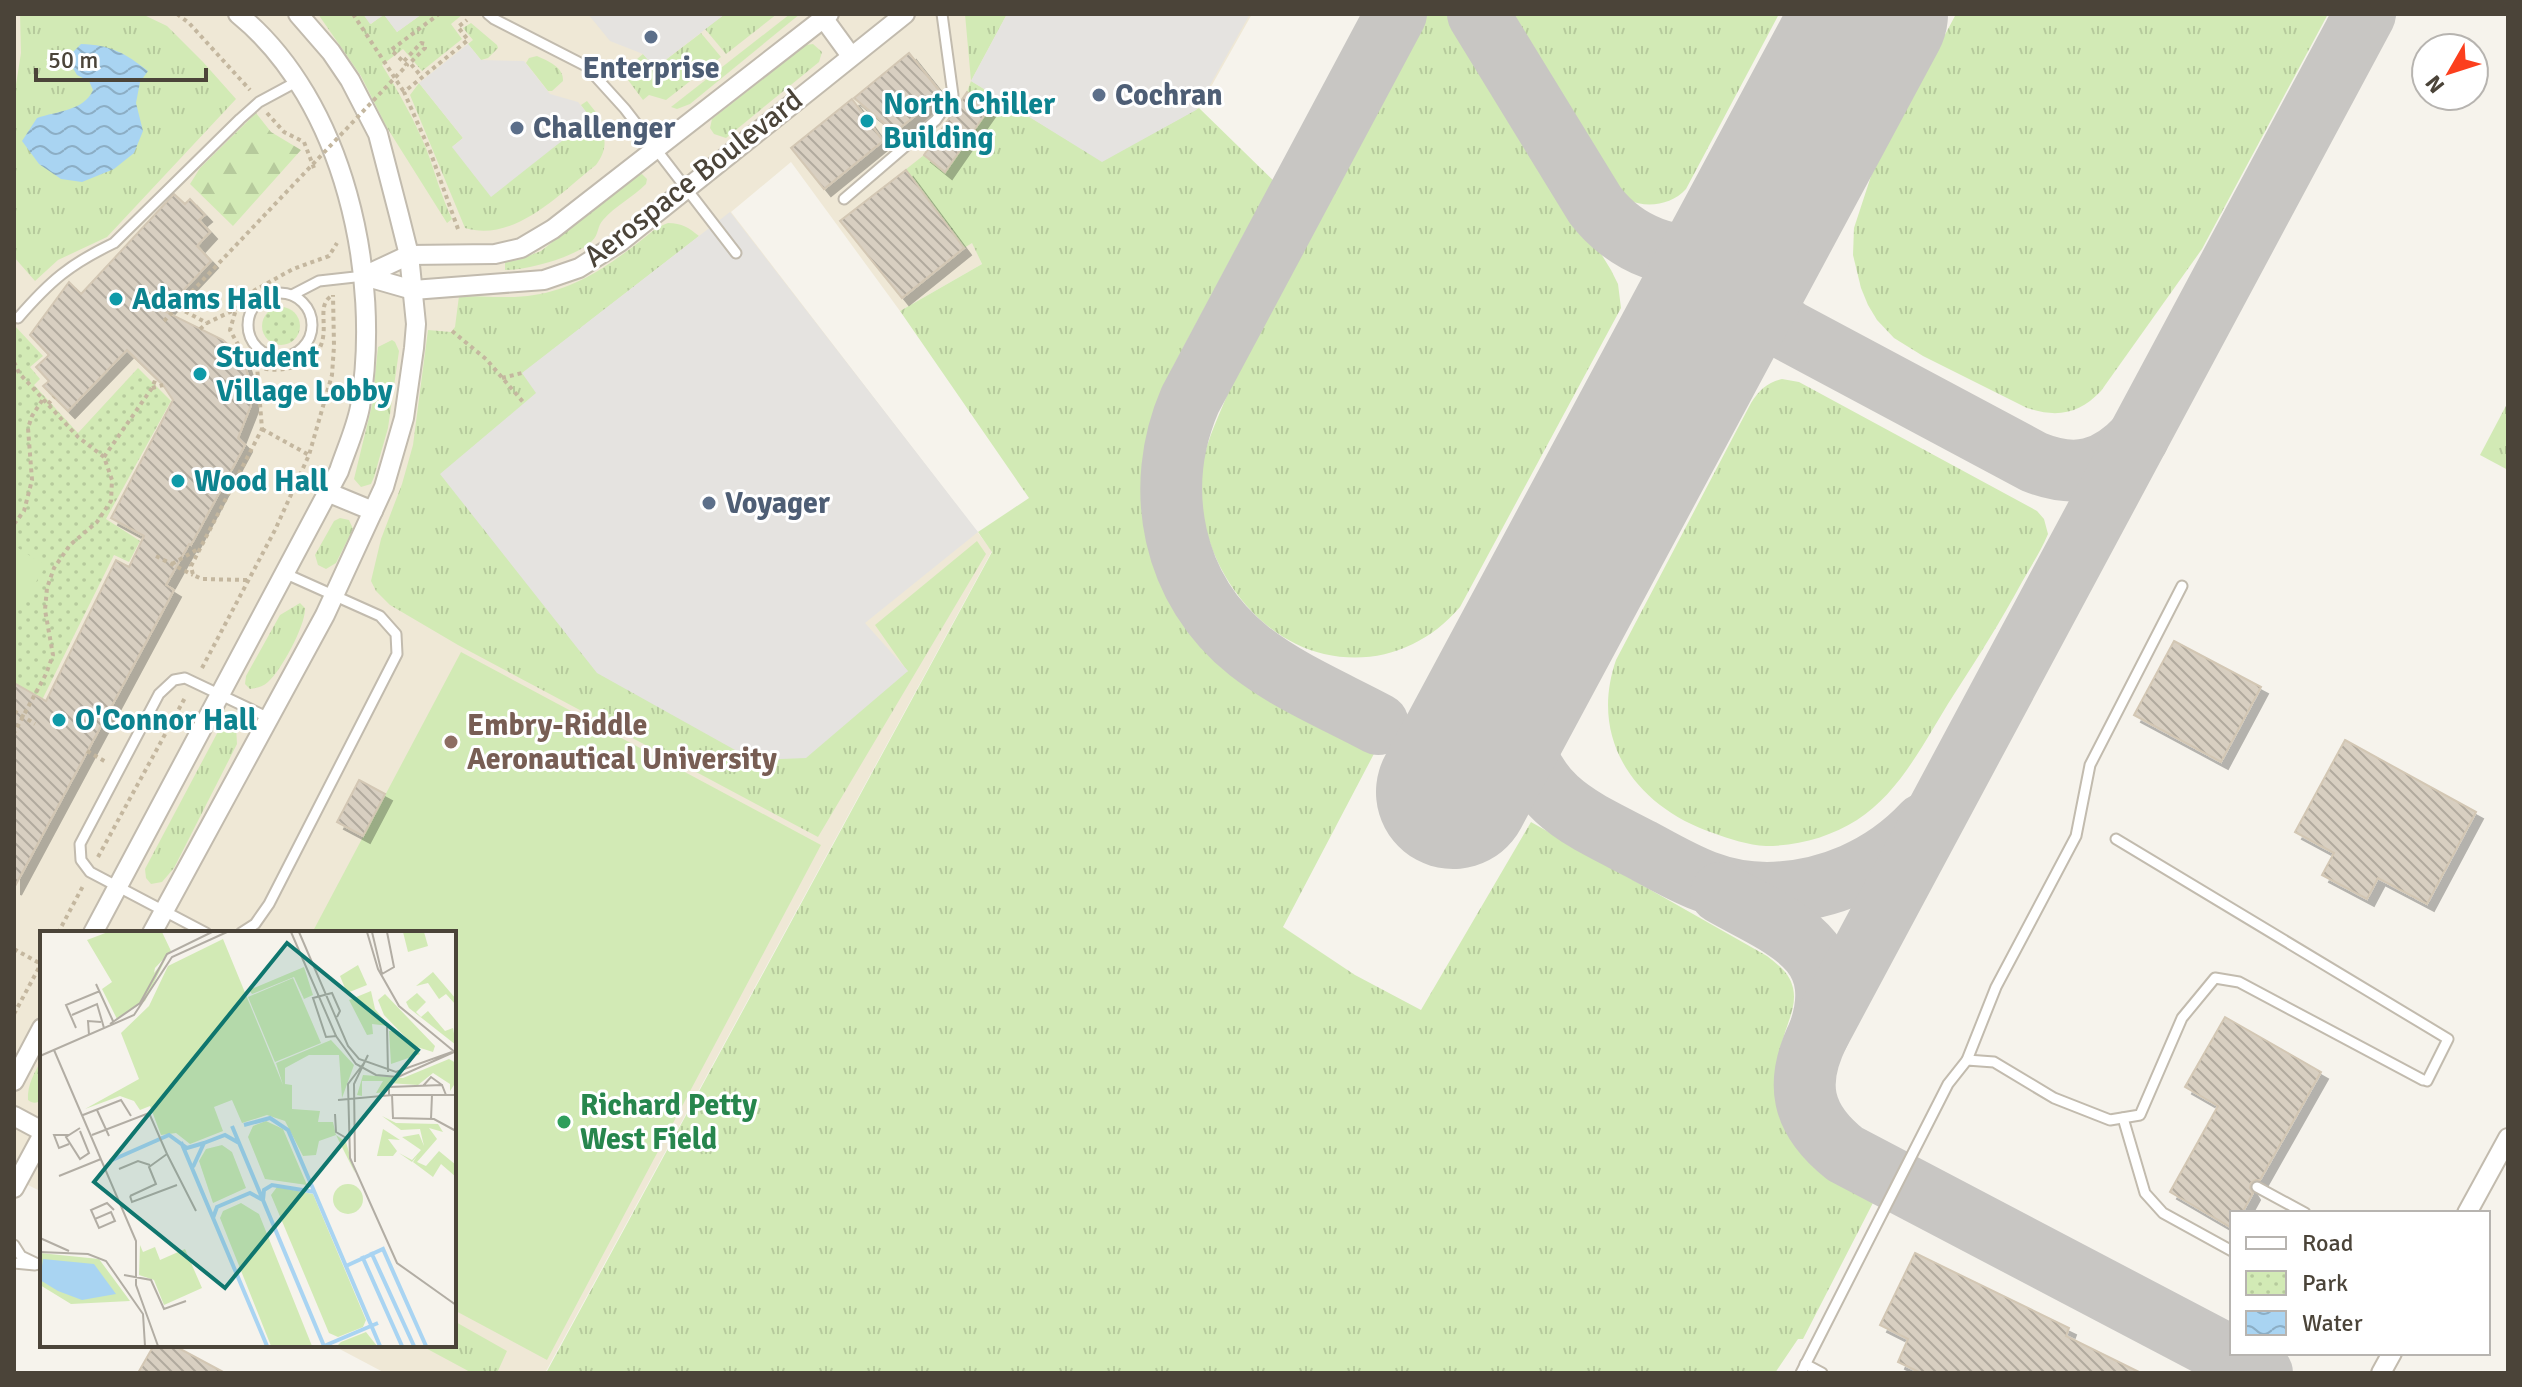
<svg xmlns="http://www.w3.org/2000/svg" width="2522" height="1387" font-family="Signika,sans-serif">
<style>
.education{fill:#efe8d6}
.grass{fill:url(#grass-tufts)}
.forest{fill:url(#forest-firs)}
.park{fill:url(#park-dots)}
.pitch{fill:#d2eab5}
.parking{fill:#e5e3e0}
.water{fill:url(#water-waves)}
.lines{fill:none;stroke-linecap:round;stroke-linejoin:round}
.taxiway{stroke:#c8c6c3;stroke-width:62}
.runway{stroke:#c8c6c3;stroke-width:154}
.building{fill:url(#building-back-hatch);stroke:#d3c7b4;stroke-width:2;filter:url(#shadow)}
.service-casing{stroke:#c2bbae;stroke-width:13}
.minor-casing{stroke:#c2bbae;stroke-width:22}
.path{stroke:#c4b79f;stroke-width:4;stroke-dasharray:4 4;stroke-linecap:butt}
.service{stroke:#fff;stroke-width:9}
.minor{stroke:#fff;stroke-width:18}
.path-bridge{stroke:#c4b79f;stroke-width:4;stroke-dasharray:4 4;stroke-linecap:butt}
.service-dot{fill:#5c6f8a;stroke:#fff;stroke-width:3}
.culture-dot{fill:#0f9aa8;stroke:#fff;stroke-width:3}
.education-dot{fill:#8d6e63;stroke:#fff;stroke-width:3}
.leisure-dot{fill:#2e9e5b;stroke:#fff;stroke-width:3}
.labels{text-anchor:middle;stroke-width:6;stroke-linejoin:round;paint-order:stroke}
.service-label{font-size:30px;font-weight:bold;fill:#4e5e75;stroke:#fff;text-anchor:start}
.culture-label{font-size:30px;font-weight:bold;fill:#0d838f;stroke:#fff;text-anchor:start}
.street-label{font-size:30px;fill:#4b4439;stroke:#fff}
.education-label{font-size:30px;font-weight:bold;fill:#785e54;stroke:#fff;text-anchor:start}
.leisure-label{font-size:30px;font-weight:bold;fill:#27864d;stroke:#fff;text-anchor:start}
.inset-river{fill:none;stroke:#a9d4f2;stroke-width:4}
.inset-road{fill:none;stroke:#b2ada4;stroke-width:2}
.view{fill:#0f766e;fill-opacity:0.15;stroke:#0f766e;stroke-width:4}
.inset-edge{fill:none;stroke:#4b4439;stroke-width:4}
</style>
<defs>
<pattern id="grass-tufts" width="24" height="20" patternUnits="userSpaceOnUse" patternTransform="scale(2)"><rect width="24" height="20" fill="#d2eab5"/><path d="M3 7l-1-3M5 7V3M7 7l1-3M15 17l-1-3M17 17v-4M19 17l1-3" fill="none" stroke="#b6ca9c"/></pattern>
<pattern id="forest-firs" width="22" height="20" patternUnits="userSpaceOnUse" patternTransform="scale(2)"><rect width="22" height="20" fill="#d2eab5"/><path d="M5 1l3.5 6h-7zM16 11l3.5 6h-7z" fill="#b6ca9c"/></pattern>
<pattern id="park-dots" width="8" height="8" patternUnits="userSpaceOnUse" patternTransform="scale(2)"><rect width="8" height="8" fill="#d2eab5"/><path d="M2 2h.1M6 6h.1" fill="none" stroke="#b6ca9c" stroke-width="1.8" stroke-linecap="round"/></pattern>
<pattern id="water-waves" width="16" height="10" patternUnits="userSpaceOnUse" patternTransform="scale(2)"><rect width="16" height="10" fill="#a9d4f2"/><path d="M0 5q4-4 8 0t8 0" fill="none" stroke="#8caec5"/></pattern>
<pattern id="building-back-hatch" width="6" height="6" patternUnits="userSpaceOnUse" patternTransform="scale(2)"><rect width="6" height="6" fill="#d8cfc1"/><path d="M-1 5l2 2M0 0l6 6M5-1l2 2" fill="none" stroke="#b1aa9e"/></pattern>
<filter id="shadow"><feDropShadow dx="7" dy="7" stdDeviation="0" flood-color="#0004"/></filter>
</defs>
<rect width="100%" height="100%" fill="#f6f3ec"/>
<polygon class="education" points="14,14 1252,14 1199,108 969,235 982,264 900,311 791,162 731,212 992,551 545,1373 385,1373 332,1345 454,1345 454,933 42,933 42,1192 14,1178"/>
<g class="grass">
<polygon points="20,14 142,14 167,26 203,62 236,99 107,237 58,260 35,281 14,257 14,97 21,53"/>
<path d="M318,14H363L371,24L384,14L397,32L422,14L462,15L451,24L462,39L422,71L403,49L382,65C398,91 414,119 426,148C435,172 441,196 452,219L447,223L386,126L361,76Z"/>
<polygon points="725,14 777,14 726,54 705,29"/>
<polygon points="790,14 800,14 690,104 677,109 671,107"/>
<path d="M965,14H1007L971,81L1102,161L1199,108L1278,185L1244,234L1173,367L1143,476L1157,560L1196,629L1254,690L1377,748L1283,927L1355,975L1421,1010L1531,822L1767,956C1778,965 1790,973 1793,988C1797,1005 1788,1021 1784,1036C1772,1071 1772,1111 1797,1141C1818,1167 1847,1182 1876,1197L1803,1339H1798L1775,1373H546L992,552L978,532L1029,498L900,311L982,264L972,243L964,248L905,170L924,155L967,92L971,81Z"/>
<path d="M1421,14H1451L1457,19L1611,270L1618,284L1621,308L1460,607C1426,647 1376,666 1324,654C1248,637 1193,548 1201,473C1204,447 1216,422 1226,398C1259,311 1305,230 1349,147C1364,119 1379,90 1394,62C1403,46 1411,29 1421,14Z"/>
<path d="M1503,14H1779L1686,189C1666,211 1630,208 1609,189Z"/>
<path d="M1956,14H2328L2202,249L2101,391C2079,414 2057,418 2027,408L1923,356L1894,338L1877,320L1868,305L1861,288L1853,255L1854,228L1873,170Z"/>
<polygon points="471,23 497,45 498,48 488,58 481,60 468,44 473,40 463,28"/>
<polygon points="701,33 721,57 666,100 649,95 643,100 628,80 631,64 643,54 655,68"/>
<polygon points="813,44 822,52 819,62 726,138 714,134 710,128 712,119 806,45"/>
<path d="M537,56C548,61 564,67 563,81L552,91H548L526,63L529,58Z"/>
<path d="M419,83L463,138L452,147L591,119L581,105L587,101L602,120L598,124C608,139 606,151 596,165C560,193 515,243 465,228L410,95Z"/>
<path d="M642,174L647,179L646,184C633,197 615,206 603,220C597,226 599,235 592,241C576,257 528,270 505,270V262L518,260L541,251L637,175Z"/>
<path d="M668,223C682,223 689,228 699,236L523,373L537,392L908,672L875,625L977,541L986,554L818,837L458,645L390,605L376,591L371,581L381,539L402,484L413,445L428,330L451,332L455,327L459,296C484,296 510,299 534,295C583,288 621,256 658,227Z"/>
<polygon points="392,340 395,342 399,351 388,428 374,477 371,484 361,487 354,479 372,405 378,347"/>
<path d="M1782,379L1799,382L2037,511L2044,519L2048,534C2041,551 2031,566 2022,582C2001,621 1977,659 1953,696C1926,738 1901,792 1857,820C1830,837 1798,846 1766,846C1748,845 1730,839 1713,833C1637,807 1588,741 1616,660L1751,403C1760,389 1767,383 1782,379Z"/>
<polygon points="2508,402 2508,470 2480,455"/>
<polygon points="340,518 349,520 353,529 336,563 326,569 318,565 315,555 334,521"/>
<path d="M300,603L305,608C306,625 281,671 268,682C263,687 256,688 250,689L245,684L246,676L280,615Z"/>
<polygon points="229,719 236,726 237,744 174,868 162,882 151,884 146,878 145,869 221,726"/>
<path d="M42,1059V1100C37,1103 33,1104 28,1100C27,1084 35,1072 42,1059Z"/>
<polygon points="454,1321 507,1351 497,1373 472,1373 420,1345 454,1345"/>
</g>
<polygon class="forest" points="256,113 271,132 301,150 233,226 190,184 200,168"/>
<g class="park">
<circle cx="281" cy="326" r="19"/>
<polygon points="14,325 43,356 30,367 40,379 34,385 78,433 138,368 171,401 106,519 140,541 129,562 114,555 42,700 14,683"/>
</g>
<g class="pitch">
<polygon points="15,546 46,566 14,617 14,548"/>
<polygon points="461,652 821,845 547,1360 454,1310 454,933 312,933"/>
</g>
<g class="parking">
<polygon points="363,14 422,14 397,32 384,15 370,24"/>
<polygon points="588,14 725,14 655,68 643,54 610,41"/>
<polygon points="1007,14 1250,14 1196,110 1102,162 971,81"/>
<polygon points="468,44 481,60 524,61 550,94 578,102 591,118 491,197 452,147 463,138 419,83"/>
<polygon points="730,212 978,532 865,623 908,671 806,758 753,760 597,673 440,474 536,393 522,373"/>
</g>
<path class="water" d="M81,44C111,45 125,53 148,71L140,82L136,103L143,131L134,153L114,169L82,182L61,179L39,164L22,141L37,118C57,111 84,111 93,90L89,81L77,75L67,58Z"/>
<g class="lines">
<g class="taxiway">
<path d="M1478,14L1595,205C1623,242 1677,269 1722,246C1738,238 1752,223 1765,211"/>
<path d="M1765,211C1742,256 1745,301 1789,331L2034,462C2076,479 2107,471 2138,438"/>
<path d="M1524,662C1516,685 1516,703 1519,727C1532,801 1583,819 1642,850C1684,873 1717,893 1767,893C1827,892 1883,868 1924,824"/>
<path d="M1378,724C1335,701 1287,681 1249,651C1172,590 1152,488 1190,400L1396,14"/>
<path d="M1721,893C1780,927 1849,947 1819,1033"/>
<path d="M2262,1373L1845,1154C1801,1119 1794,1083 1819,1033L2365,14"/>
</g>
<polyline class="runway" points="1453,792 1871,14"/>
</g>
<g class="building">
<polygon points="909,53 942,94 895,132 854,98"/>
<polygon points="967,92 990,107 945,172 924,155"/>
<polygon points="852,99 883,141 824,189 791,148"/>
<polygon points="906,170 964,248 902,298 840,221"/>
<polygon points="174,194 185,204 190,199 205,215 199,220 210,232 197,246 211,261 164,311 223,340 242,357 252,388 251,405 238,438 245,445 191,545 189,544 166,585 174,590 14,888 14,683 46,701 116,560 129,567 144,536 111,518 173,400 163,385 127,350 68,411 43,386 49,381 36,367 49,355 30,335 69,282 81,294"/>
<polygon points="2174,641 2261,687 2221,762 2134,715"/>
<polygon points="2345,740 2476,812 2427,904 2378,878 2367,899 2322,875 2334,853 2295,832"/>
<polygon points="359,780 385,794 363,836 337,822"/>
<polygon points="2225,1017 2321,1072 2260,1180 2256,1180 2251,1183 2250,1188 2253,1193 2242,1213 2232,1213 2232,1228 2170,1192 2218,1106 2185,1087"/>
<polygon points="1915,1253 2069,1328 2066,1336 2141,1373 1921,1373 1898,1362 1908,1339 1880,1325"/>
<polygon points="154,1345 173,1345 225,1373 138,1373"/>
</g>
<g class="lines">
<defs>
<g id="service">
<polyline points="488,14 494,19 586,66 625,109 736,253"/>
<polyline points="844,199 936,120 953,95 942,14"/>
<circle cx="280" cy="325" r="32"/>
<polyline points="292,295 319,281 364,276"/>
<path d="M18,318C50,281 70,264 114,243L240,119L259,102L298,81"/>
<polyline points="2116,839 2448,1039 2427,1081"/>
<polyline points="206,933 90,872 81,860 80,844 159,694 174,680 185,678 269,718"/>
<polyline points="241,933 255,924 269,904 397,654 396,634 380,616 284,573"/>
<polyline points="1967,1060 1996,987 2076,836 2090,765 2182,586"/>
<polyline points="2123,1118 2145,1193 2163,1213 2232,1251"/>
<polyline points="2257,1187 2305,1213"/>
<polyline points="14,1245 21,1256 42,1266"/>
<polyline points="14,1263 35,1265"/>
<polyline points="1805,1364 1822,1373"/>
<polyline points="1801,1373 1948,1084 1967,1060 1994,1062 2054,1098 2110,1120 2140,1115 2182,1018 2215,978 2239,982 2423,1080"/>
</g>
<g id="minor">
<polyline points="824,19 851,56"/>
<polyline points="364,276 413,290 544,280 579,268 620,242 905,14"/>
<polyline points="364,276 409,255 495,254 521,248 553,229 829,14"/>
<polyline points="327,492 373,511"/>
<path d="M93,933L339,471C346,450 356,428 360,407C382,276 345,101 238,14"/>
<polyline points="152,933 325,615 384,487 404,418 414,348 416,324 409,255 399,215 378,134 350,80 331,52 298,14"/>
<polyline points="14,1081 42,1028"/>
<polyline points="14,1116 42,1131"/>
<polyline points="14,1188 42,1136"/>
<polyline points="2467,1213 2508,1138"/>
<polyline points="2381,1373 2392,1353"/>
</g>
</defs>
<use href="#service" class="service-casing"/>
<use href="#minor" class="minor-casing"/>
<g class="path">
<polyline points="177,14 189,23 250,90"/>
<polyline points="353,14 404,92"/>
<polyline points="404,61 421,43 425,44 425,48 410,63 421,76"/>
<polyline points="267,113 284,132 304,142 314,168"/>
<polyline points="458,229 430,151 404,92 468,40 458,27 467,20"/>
<path d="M330,297C315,308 333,334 315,355C310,361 301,365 294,367C257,377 246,360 230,330L236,309L255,290L293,269L329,256L337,243"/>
<polyline points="171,304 207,323 236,309"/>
<polyline points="200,329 207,323"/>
<polyline points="452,331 486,359 524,403"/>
<polyline points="14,362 19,373 78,437 104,457 112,480 111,501 97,522 70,545 54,568 47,588 45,610 53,655 46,674 14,733"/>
<polyline points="502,378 522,373"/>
<polyline points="152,388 163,385"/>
<polyline points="48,404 54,397"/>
<polyline points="262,429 309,455"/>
<polyline points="104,457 152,388 156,378"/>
<polyline points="14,524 24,511 32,480 28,428 32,416 43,399"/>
<polyline points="156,556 193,575"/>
<polyline points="172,564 198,549"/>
<polyline points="247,580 202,579 193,575 191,566 262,429 257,366"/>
<polyline points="202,668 275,530 309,455 332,375 334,346 333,295"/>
<polyline points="14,711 35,724"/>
<polyline points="87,751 106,762"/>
<polyline points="98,857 186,696"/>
<polyline points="58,933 83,886"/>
<polyline points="14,949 41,964"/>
<polyline points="14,1014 42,962"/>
</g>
<use href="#service" class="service"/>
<use href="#minor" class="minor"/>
<polyline class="path-bridge" points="164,321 407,65 391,50 439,14"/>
</g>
<g class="service-dot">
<circle cx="651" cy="37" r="8"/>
<circle cx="1099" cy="95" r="8"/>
<circle cx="517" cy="128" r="8"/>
<circle cx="709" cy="503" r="8"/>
</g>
<g class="culture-dot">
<circle cx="867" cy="121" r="8"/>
<circle cx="116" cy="299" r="8"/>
<circle cx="200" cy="374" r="8"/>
<circle cx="178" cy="481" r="8"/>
<circle cx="59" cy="720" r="8"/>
</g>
<circle class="education-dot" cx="451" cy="742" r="8"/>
<circle class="leisure-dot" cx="564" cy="1122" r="8"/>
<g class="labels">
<g class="service-label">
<text x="651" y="78" text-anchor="middle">Enterprise</text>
<text x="1115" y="105">Cochran</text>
<text x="533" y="138">Challenger</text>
<text x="725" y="513">Voyager</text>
</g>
<g class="culture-label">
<text x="883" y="114">North Chiller<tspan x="883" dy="34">Building</tspan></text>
<text x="132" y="309">Adams Hall</text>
<text x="216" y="367">Student<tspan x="216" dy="34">Village Lobby</tspan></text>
<text x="194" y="491">Wood Hall</text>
<text x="75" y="730">O'Connor Hall</text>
</g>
<g class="street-label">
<text transform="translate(693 178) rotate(-38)" y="10">Aerospace Boulevard</text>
</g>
<g class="education-label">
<text x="467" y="735">Embry-Riddle<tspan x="467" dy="34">Aeronautical University</tspan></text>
</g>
<g class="leisure-label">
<text x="580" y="1115">Richard Petty<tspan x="580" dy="34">West Field</tspan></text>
</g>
</g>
<g transform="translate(40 931)">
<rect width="416" height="416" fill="#f6f3ec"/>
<path d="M68,1H122L131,20L115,37L114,42L126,27L105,70L77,88L62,58L72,51L47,9ZM183,8L243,154L236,132L291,109L314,134L302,167L299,124H269L245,137V153L252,154V178L280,180L278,191H293L296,204L306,211L315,242L296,204L279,210L276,224L263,225L245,190L227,184L202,192L192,169L174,176L183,200L150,213L136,202L121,204L110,175L100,179L94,170L80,165L45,178L99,148L81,102L109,75L128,35ZM318,34L327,54L307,62L300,45ZM264,36L273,64L264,68L254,46L212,63L209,59ZM393,41L416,68V74L406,63L399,68L388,52L376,55ZM377,62L386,71L376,81L381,86L388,80L405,100L413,97L416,114L369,77L366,71ZM345,63L395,115L393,121L374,115L344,84L338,69ZM349,100H358L380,123L351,133ZM409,128L416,132V151L410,160V153L393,142L378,154L348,152L347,161L336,162L343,150H322V165L317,164L323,144L363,147ZM342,185L356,192L398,193L403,201L389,197L397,208L377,231L386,235L399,220L416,234V246L401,233L393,246L373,231L377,225L372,231L359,222L372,229L381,219L362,206L379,203L384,215L380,198L361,199ZM226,190L243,198L267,254L225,248L208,206L213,195ZM182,214L192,221L206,257L173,272L159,230L166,218ZM237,256L273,263L326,389L323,396L298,406L289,402L231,264ZM201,272L219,283L272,415H231L180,287L183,280ZM100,314L103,321L115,316L120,329L145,318L162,357L124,374L114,349L99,344ZM0,322L59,328L90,370L31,373L0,354ZM326,401L337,415H297L301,411Z" fill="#d2eab5"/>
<path d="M293 268a15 15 0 1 1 30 0a15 15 0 1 1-30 0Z" fill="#d2eab5"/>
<path d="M331,60L335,78L349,95L332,93L333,103L327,104L309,69ZM343,198L360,209L348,208L357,220L353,225H337Z" fill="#d2eab5"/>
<path d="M363,1H384L388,15L368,21ZM253,47L281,112L235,131L208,66Z" fill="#d2eab5"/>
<path d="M3,328L54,333L76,363L42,369L18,360L0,349Z" fill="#a9d4f2"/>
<path class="inset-river" d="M204,194L230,187L248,199L340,415M192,195L284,415M141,211L227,415M70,230L129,204L147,217L164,212M153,236L164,212L185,204L199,212M173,287L177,276L210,262L223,269L224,259L232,254L275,261M331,321L374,415M322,325L362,415M306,335L343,318L386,415M284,415L338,392"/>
<path class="inset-road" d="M251,1L296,105L316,133L336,144L358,146L414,121M259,1L308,115L319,128L356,141L412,121M327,1L338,38L359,75L416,122M332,1L342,43M342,43L354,36L347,1M56,53L73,90M32,84L57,73L64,97M70,93L100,72L127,23L172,1M347,96L348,141M36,97L26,74L60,60M49,104L48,90L61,91M297,105L286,106L273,67L292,62L300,80L297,86M14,119L96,310V354L118,415M0,125L94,84L132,26L187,1M324,132L308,153L310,227L357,332L416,374M383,155L391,146L402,154M349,164V156L402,154L406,164M352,164H416M298,169L352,164L353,187L394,188L416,200M57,179L69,205M295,183L296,201L308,208M43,184L81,169L91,185M391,188L392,164M40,200L49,222L40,228L26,206L40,197M52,204L109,182L127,223L109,236L116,253L90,265M29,213L19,217L14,204H29M127,223L156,280M315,231L314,153L328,124M79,238L98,230L110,234M19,245L61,228M90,265L92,271L137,254M55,288L59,297L75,290L71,281L55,288L51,279L67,272L74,279M0,307L29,320M0,321L48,323L66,330L103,383L105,415M84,344L111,349L124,378L146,370"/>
<path class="view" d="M247,12L378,119L185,357L54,251Z"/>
<rect width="416" height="416" class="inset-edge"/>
</g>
<rect width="2522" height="1387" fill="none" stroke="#4b4439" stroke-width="32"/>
<rect x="2230" y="1211" width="260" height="144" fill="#ffffff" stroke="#b7b4b0" stroke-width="2"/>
<rect x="2246" y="1237" width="40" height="12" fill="#ffffff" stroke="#b7b4b0" stroke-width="2"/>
<text x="2302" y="1251" font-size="24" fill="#4b4439">Road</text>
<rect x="2246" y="1271" width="40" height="24" fill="url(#park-dots)" stroke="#b7b4b0" stroke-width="2"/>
<text x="2302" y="1291" font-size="24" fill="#4b4439">Park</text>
<rect x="2246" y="1311" width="40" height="24" fill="url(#water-waves)" stroke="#b7b4b0" stroke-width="2"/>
<text x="2302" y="1331" font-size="24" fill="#4b4439">Water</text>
<g transform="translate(2450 72) rotate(231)"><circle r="38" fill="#ffffff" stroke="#b7b4b0" stroke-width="2"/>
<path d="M0-6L14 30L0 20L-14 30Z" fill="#fc3f1d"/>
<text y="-12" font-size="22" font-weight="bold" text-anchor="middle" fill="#4b4439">N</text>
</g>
<path d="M36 68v12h170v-12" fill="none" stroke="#4b4439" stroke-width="4"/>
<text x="48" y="68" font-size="24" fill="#4b4439" stroke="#ffffff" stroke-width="6" paint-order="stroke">50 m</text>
</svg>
